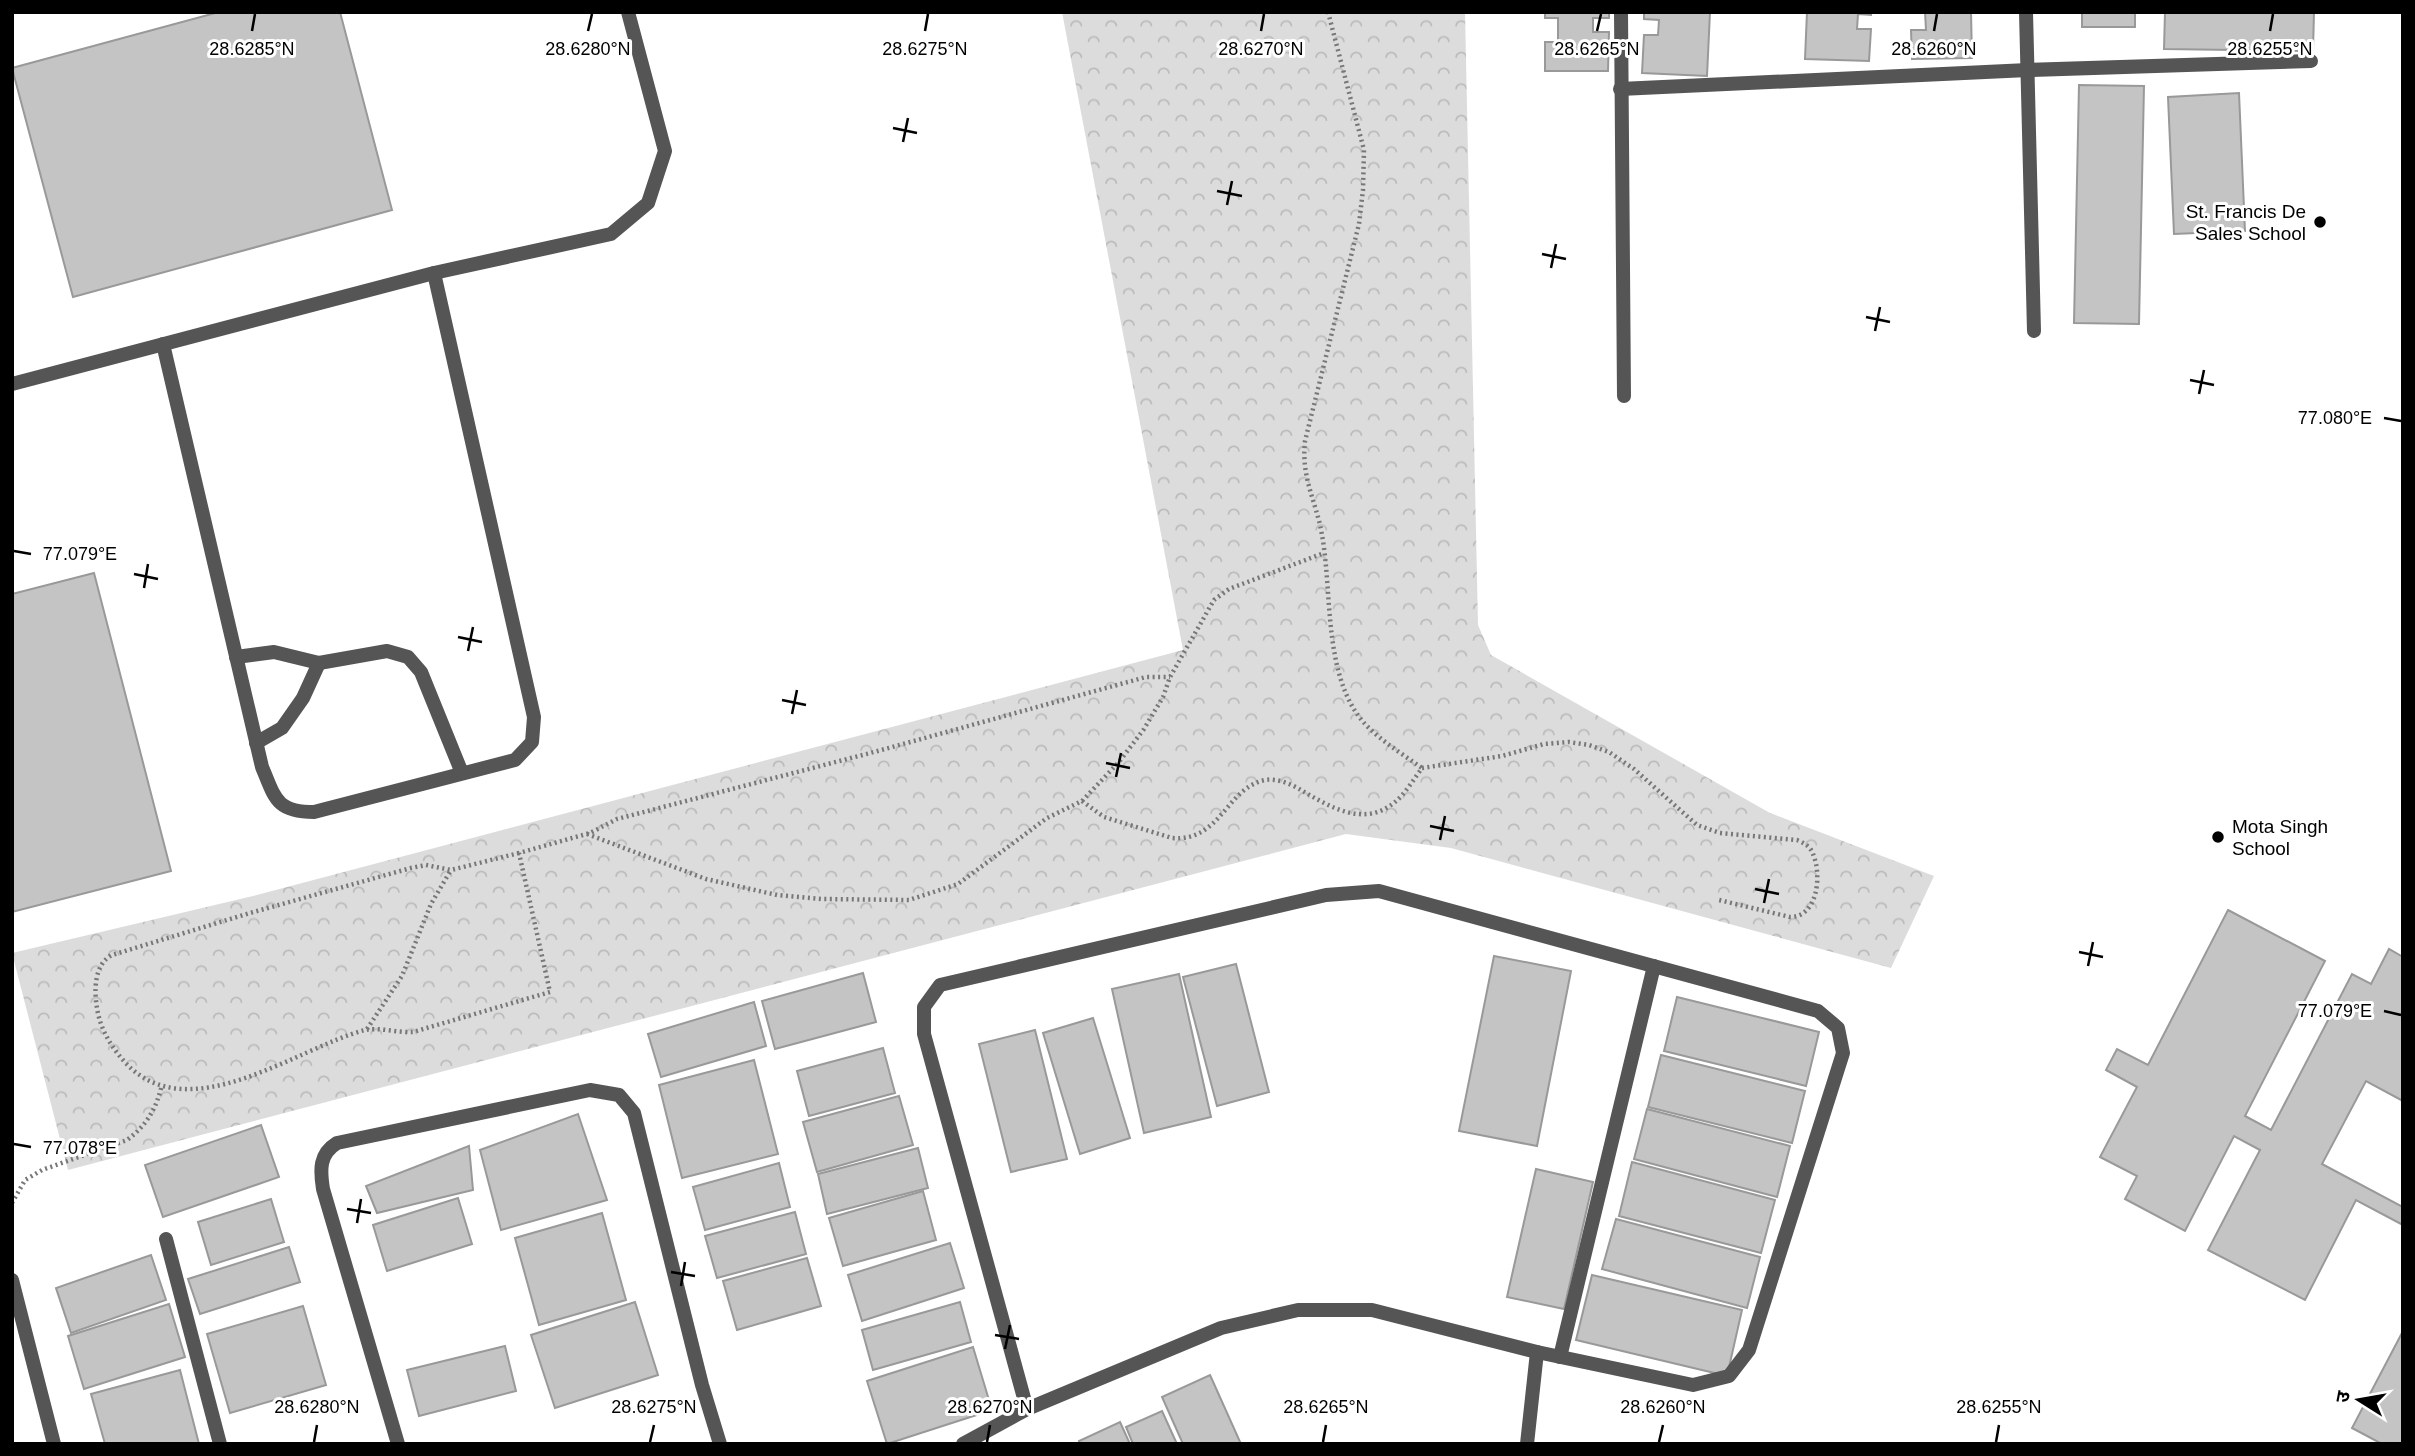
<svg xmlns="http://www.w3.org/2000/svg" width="2415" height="1456" font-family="Arial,'Noto Sans Devanagari',sans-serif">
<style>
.park{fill:url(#park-crowns)}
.building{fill:#c4c4c4;stroke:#999;stroke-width:2}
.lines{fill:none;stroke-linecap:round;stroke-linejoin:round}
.path{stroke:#777;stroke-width:4.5;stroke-dasharray:2 3.5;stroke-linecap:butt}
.service{stroke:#555;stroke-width:14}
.minor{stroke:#555;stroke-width:14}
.ticks{fill:none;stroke:#000;stroke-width:2.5}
.poi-dot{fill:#000;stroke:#fff;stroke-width:2.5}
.labels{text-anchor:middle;stroke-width:6;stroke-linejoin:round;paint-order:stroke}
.poi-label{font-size:19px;fill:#000;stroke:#fff;text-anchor:end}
.ticks-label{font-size:18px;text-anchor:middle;fill:#000;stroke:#fff;stroke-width:6;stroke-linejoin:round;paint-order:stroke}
</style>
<defs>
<pattern id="park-crowns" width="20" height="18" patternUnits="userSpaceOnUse" patternTransform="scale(1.75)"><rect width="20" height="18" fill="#dcdcdc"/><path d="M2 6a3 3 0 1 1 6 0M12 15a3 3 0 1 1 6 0" fill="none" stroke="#bbb"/></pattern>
</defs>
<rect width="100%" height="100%" fill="#fff"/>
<polygon class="park" points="1062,12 1465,12 1478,625 1491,655 1770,813 1934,876 1891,968 1451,848 1346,834 68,1170 12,953 253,896 1183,650"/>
<g class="building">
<polygon points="219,12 340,12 392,210 73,297 12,68"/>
<polygon points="1545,12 1609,12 1609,18 1593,18 1593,32 1609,32 1608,71 1545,71 1545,42 1558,42 1558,18 1545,18"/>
<polygon points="1644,12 1710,12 1707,76 1642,73 1644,35 1658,35 1659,20 1644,19"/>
<polygon points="1807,12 1871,12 1871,15 1858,14 1857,29 1871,29 1869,61 1805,59"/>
<polygon points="1925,12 1971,12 1972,58 1912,59 1911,30 1926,30"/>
<rect x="2082" y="12" width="53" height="15"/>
<polygon points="2165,12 2314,12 2313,51 2164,49"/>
<polygon points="2079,85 2144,86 2139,324 2074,323"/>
<polygon points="2239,93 2245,231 2174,234 2168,97"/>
<polygon points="94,573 171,871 12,912 12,594"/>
<polygon points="2228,910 2325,961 2245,1116 2271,1130 2352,974 2371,984 2389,949 2403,957 2403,1101 2366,1081 2322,1164 2403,1207 2403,1225 2356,1200 2305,1300 2208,1250 2260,1150 2234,1136 2185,1231 2125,1199 2137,1176 2100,1157 2137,1087 2106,1070 2117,1049 2148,1065"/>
<polygon points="1494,956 1571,971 1537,1146 1459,1131"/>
<polygon points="1236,964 1269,1092 1217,1106 1183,977"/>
<polygon points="863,973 876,1022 775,1049 762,1001"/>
<polygon points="1179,974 1211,1117 1144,1133 1112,989"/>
<polygon points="1677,997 1819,1032 1806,1086 1664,1051"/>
<polygon points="754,1002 766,1046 661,1077 648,1034"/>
<polygon points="1093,1018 1130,1138 1080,1154 1043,1033"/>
<polygon points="1035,1030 1067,1159 1011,1172 979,1044"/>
<polygon points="883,1048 895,1093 809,1116 797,1071"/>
<polygon points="1661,1055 1805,1091 1792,1143 1648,1107"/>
<polygon points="754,1060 778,1154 682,1178 659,1085"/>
<polygon points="899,1096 913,1145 817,1172 803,1122"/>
<polygon points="1647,1109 1790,1146 1777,1197 1634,1159"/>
<polygon points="578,1114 607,1200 501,1230 480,1150"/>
<polygon points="261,1125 279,1177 163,1217 145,1165"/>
<polygon points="469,1146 473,1190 377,1213 366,1186"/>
<polygon points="918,1148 928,1188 827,1214 818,1174"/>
<polygon points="1632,1162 1775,1200 1761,1253 1619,1216"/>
<polygon points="779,1163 790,1207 705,1230 693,1187"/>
<polygon points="1536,1169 1593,1182 1564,1309 1507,1297"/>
<polygon points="923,1191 936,1240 843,1266 829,1218"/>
<polygon points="458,1198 472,1244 387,1271 373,1225"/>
<polygon points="271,1199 284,1242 211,1265 198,1222"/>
<polygon points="795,1212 806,1254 717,1278 705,1236"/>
<polygon points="602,1213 626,1300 539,1325 515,1238"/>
<polygon points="1616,1219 1760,1257 1747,1308 1602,1269"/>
<polygon points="950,1243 964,1288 862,1321 848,1275"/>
<polygon points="289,1247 300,1282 200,1314 188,1279"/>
<polygon points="151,1255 166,1300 71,1333 56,1288"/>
<polygon points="807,1258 821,1306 737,1330 723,1281"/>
<polygon points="1592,1275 1742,1310 1727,1376 1576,1340"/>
<polygon points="635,1302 658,1375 555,1408 531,1335"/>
<polygon points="960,1302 971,1342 873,1370 862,1330"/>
<polygon points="169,1304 185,1357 84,1389 68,1336"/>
<polygon points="303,1306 326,1385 230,1413 207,1334"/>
<polygon points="2403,1331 2403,1444 2382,1444 2352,1428"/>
<polygon points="505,1346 516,1391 419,1416 407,1370"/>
<polygon points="973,1347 992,1410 887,1444 867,1381"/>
<polygon points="180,1370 199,1444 105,1444 91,1394"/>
<polygon points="1210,1375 1241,1444 1183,1444 1162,1397"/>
<polygon points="1162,1411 1177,1444 1133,1444 1126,1427"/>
<polygon points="1120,1422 1130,1444 1080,1444 1079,1441"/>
</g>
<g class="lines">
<g class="path">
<path d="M1328,12L1364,150L1363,190L1359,224L1305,441C1301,479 1316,500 1322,535C1333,595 1322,684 1370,729C1386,744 1405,756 1422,768"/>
<path d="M1082,801L1104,817L1172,838C1221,842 1226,788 1265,780C1277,778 1291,784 1301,790C1330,807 1364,828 1395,802C1405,794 1414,779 1422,768L1502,756L1544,744L1569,742L1589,745L1609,752L1634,769L1697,825L1720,833L1797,840C1804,843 1810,846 1813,854C1822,875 1818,917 1790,917L1719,900"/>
<polyline points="587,834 706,879 777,895 821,899 909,900 958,884 1047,818 1082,801 1119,762 1144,729 1163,697 1170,677 1214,600 1229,589 1324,553"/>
<path d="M519,853L451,870L426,865L411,868L250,913L112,955C94,964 94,991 97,1008C100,1028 110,1045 123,1060C186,1133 296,1048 365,1030C379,1027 398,1033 413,1032L550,992L519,853L590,833L617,819L874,752L1146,677H1170"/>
<polyline points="367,1029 402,976 431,904 451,870"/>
<path d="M12,1203L25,1180L42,1170L127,1140C147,1125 156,1109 162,1085"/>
</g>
<g class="service">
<polyline points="1621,12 1624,396"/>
<polyline points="2026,12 2034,331"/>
<polyline points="1620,89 2028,70 2311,61"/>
<path d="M163,344L262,767C275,798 276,812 314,812L515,760L532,742L534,717L434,273"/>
<polyline points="236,657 274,652 319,663 387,651 408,657 421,672 462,773"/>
<polyline points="256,743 282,728 303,698 319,663"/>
</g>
<g class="minor">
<polyline points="12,384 434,273 611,234 648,203 665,151 628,12"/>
<polyline points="166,1239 220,1444"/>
<polyline points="12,1280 54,1444"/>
<polyline points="1560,1357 1654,966"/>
<path d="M398,1444L323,1189C320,1170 319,1154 337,1143L590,1090L619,1095L634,1113L702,1385L720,1444"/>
<polyline points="963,1444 1027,1409 1221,1328 1298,1310 1372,1310 1537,1352 1693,1385 1729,1376 1749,1350 1843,1053 1838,1028 1818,1011 1379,891 1326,895 940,985 924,1007 924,1034 1027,1409"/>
<polyline points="1527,1444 1537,1352"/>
</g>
</g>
<path class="ticks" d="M252,31L255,14M588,31L592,14M925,31L928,14M1261,31L1264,14M1597,31L1601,14M1934,31L1937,14M2270,31L2273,14M893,128L917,133M903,142L908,118M1217,191L1242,196M1227,205L1232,181M1542,254L1566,259M1551,268L1556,244M1866,317L1890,322M1875,331L1880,307M2190,380L2214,385M2199,394L2204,370M2384,418L2401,421M14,551L31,554M134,574L158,579M144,588L148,564M458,637L482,642M468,651L473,627M782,700L806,705M792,714L797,690M1106,763L1130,768M1116,777L1121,753M1430,826L1454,831M1440,840L1445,816M1755,889L1779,894M1764,903L1769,879M2079,952L2103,957M2088,966L2093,942M2384,1011L2401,1015M14,1144L31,1147M347,1209L371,1213M357,1223L361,1199M671,1272L695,1276M681,1286L685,1262M995,1335L1019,1339M1005,1349L1010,1325M314,1442L317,1425M650,1442L654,1425M987,1442L990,1425M1323,1442L1326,1425M1659,1442L1663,1425M1996,1442L1999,1425"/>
<g class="poi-dot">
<circle cx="2320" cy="222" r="7"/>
<circle cx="2218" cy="837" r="7"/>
</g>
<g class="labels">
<g class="poi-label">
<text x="2306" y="218">St. Francis De<tspan x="2306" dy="22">Sales School</tspan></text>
<text x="2232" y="833" text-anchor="start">Mota Singh<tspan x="2232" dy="22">School</tspan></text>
</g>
</g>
<g class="ticks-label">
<text x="252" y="55">28.6285°N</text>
<text x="588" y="55">28.6280°N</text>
<text x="925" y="55">28.6275°N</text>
<text x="1261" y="55">28.6270°N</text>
<text x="1597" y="55">28.6265°N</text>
<text x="1934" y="55">28.6260°N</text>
<text x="2270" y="55">28.6255°N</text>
<text x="2335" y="424">77.080°E</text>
<text x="80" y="560">77.079°E</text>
<text x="2335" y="1017">77.079°E</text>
<text x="80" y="1154">77.078°E</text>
<text x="317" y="1413">28.6280°N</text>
<text x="654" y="1413">28.6275°N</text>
<text x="990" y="1413">28.6270°N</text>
<text x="1326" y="1413">28.6265°N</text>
<text x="1663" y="1413">28.6260°N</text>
<text x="1999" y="1413">28.6255°N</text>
</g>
<rect width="2415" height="1456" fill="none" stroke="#000000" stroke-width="28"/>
<g transform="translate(2359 1400) rotate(281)" stroke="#ffffff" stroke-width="5" paint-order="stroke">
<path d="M0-5L12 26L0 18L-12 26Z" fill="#000000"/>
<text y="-10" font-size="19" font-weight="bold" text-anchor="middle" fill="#000000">उ</text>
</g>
</svg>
